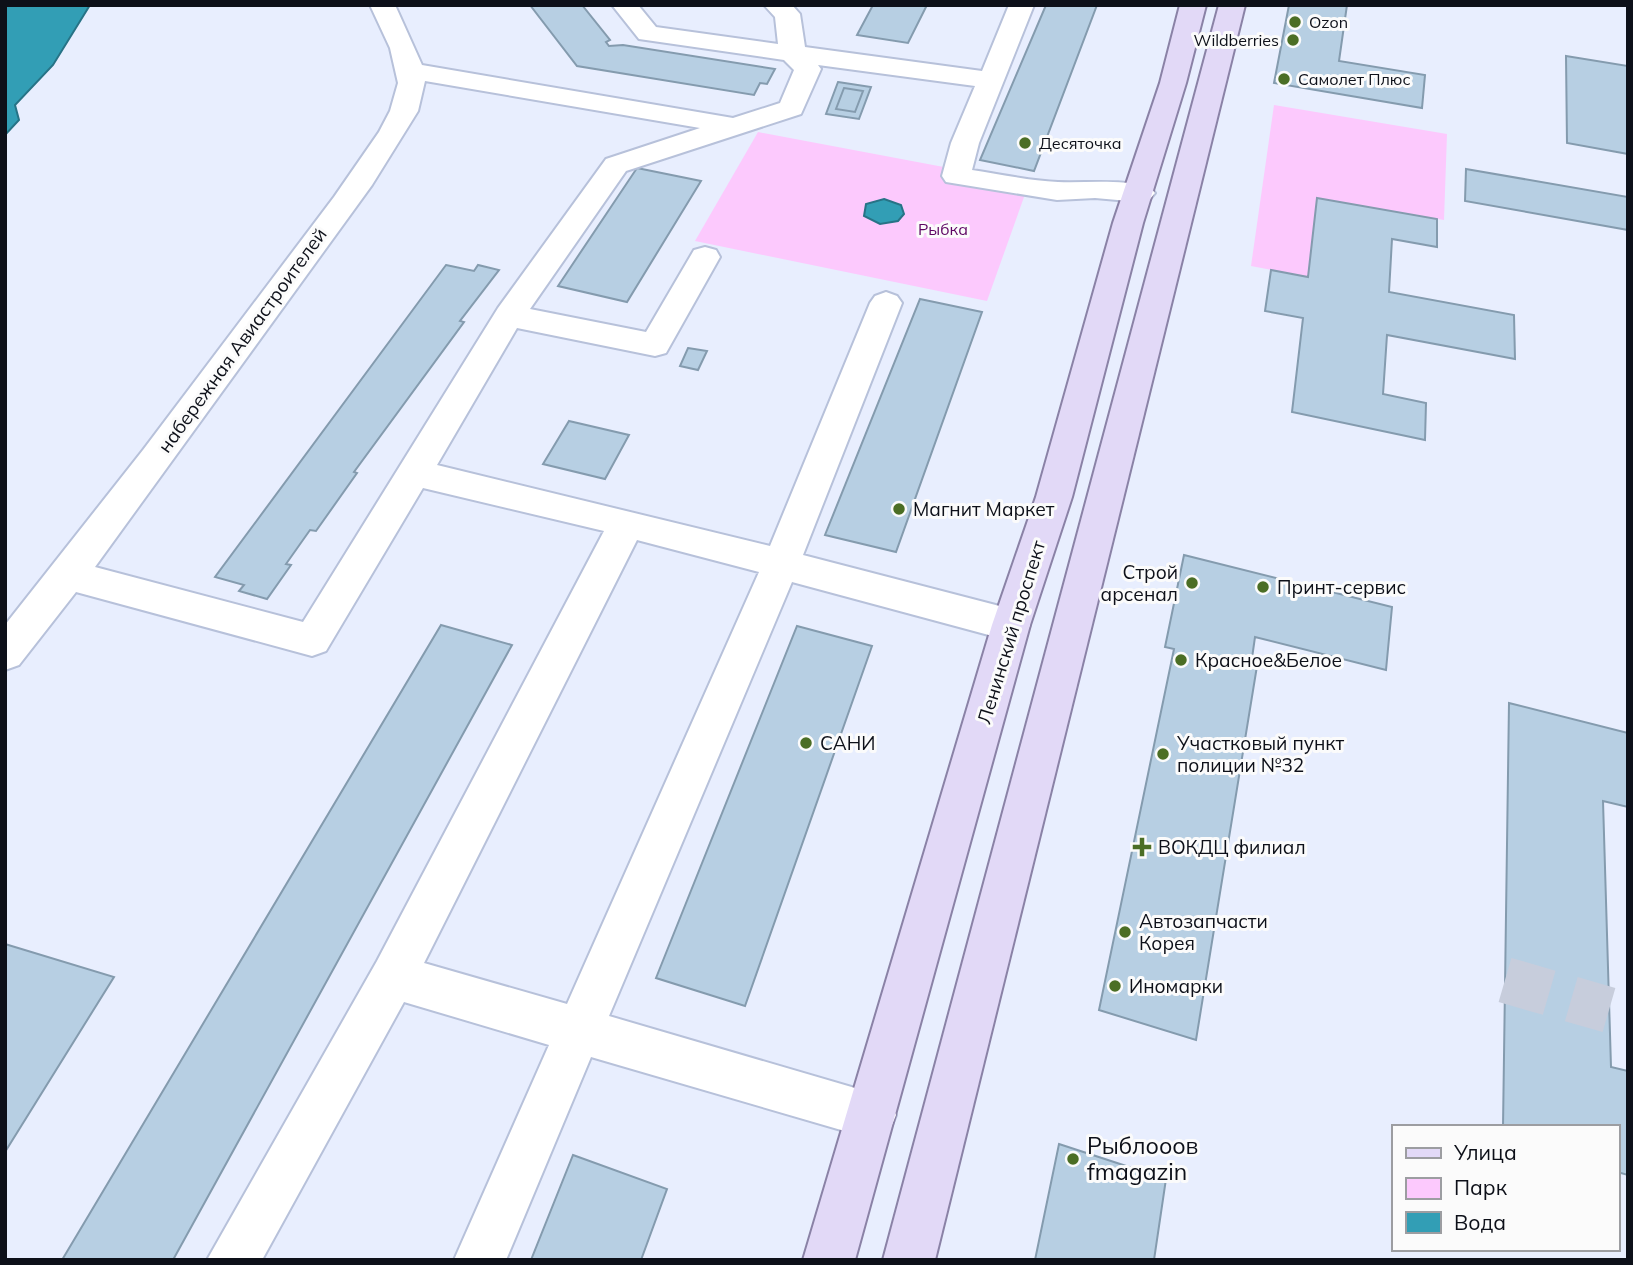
<svg xmlns="http://www.w3.org/2000/svg" width="1633" height="1265" font-family="Mulish,sans-serif">
<style>
.green{fill:#fcc9fd}
.water{fill:#329eb5;stroke:#277386;stroke-width:2}
.building{fill:#b7cfe3;stroke:#849bae;stroke-width:2}
.lines{fill:none;stroke-linecap:round;stroke-linejoin:round}
.minor-tunnel{stroke:#c7cddc;stroke-width:46;stroke-dasharray:46 23;stroke-linecap:butt}
.minor-casing{stroke:#b7c1da;stroke-width:4}
.major-casing{stroke:#8a82a6;stroke-width:4}
.minor{fill:#fff;fill-rule:evenodd}
.major{fill:#e2d9f7;fill-rule:evenodd}
.poi-dot{fill:#4b6e25;stroke:#fbfbfb;stroke-width:2.5}
.labels{text-anchor:middle;stroke-width:6;stroke-linejoin:round;paint-order:stroke}
.far-poi-label{font-size:16px;fill:#0d1019;stroke:#fbfbfb;text-anchor:start}
.far-park-label{font-size:16px;fill:#5e0563;stroke:#fbfbfb}
.street-label{font-size:19px;fill:#0d1019;stroke:#fbfbfb}
.poi-label{font-size:19px;fill:#0d1019;stroke:#fbfbfb;text-anchor:start}
.near-poi-label{font-size:23px;fill:#0d1019;stroke:#fbfbfb;text-anchor:start}
</style>
<rect width="100%" height="100%" fill="#e8eefe"/>
<g class="green">
<polygon points="1274,105 1447,134 1444,220 1317,198 1308,277 1251,266"/>
<polygon points="758,132 1029,183 987,301 695,241"/>
</g>
<g class="water">
<polygon points="5,5 90,5 53,65 15,105 19,120 5,135"/>
<polygon points="884,199 901,205 904,214 898,221 880,224 864,216 866,204"/>
</g>
<g class="building">
<polygon points="530,5 582,5 610,40 606,42 609,46 623,45 775,69 767,84 760,83 754,95 577,66"/>
<polygon points="873,5 927,5 908,43 857,35"/>
<polygon points="1046,5 1097,5 1034,171 980,160"/>
<polygon points="1289,5 1347,5 1339,61 1425,75 1422,108 1274,83"/>
<polygon points="1566,56 1628,66 1628,154 1567,143"/>
<polygon points="838,82 871,87 859,119 826,114"/>
<polygon points="844,88 863,91 855,112 836,109"/>
<polygon points="637,168 701,181 627,302 558,286"/>
<polygon points="1466,169 1628,197 1628,230 1465,201"/>
<polygon points="1317,198 1437,219 1437,247 1392,239 1389,292 1514,315 1515,359 1387,335 1383,394 1426,403 1425,440 1292,412 1303,318 1265,311 1271,270 1308,277"/>
<polygon points="446,265 474,271 478,265 499,270 460,321 464,322 354,472 357,473 316,531 310,530 286,564 291,565 267,599 239,591 244,585 215,577"/>
<polygon points="920,299 982,312 896,552 825,535"/>
<polygon points="688,348 707,351 698,370 680,366"/>
<polygon points="569,421 629,435 605,479 543,464"/>
<polygon points="1184,555 1392,607 1386,670 1255,637 1251,665 1257,666 1196,1040 1099,1010 1174,649 1165,647"/>
<polygon points="441,625 512,645 173,1260 62,1260"/>
<polygon points="797,626 872,646 745,1006 656,978"/>
<polygon points="1509,703 1628,733 1628,807 1603,801 1611,1067 1628,1071 1628,1175 1617,1172 1617,1127 1503,1127"/>
<polygon points="5,944 114,977 5,1152"/>
<polygon points="1059,1144 1166,1179 1154,1260 1035,1260"/>
<polygon points="573,1155 667,1189 641,1260 531,1260"/>
</g>
<g class="lines">
<polyline class="minor-tunnel" points="1505,980 1609,1010"/>
<defs>
<path id="minor" d="M370,5H395L422,65L733,118L780,103L794,70L784,60L639,39L612,5H638L656,27L778,44L775,17L764,5H792L800,14L805,47L982,71L1009,5H1034L979,143L972,170C1000,174 1030,181 1058,182C1089,183 1120,179 1150,187L1155,193L1150,199L1140,202L1095,198L1057,200L946,182L942,176L951,143L975,86L818,65L821,69L801,114L626,171L530,309L646,332L694,250L705,247L716,250L720,257L666,353L655,356L517,328L437,465L770,546L870,303L875,296L886,292L897,296L902,303L803,555L1011,609L1025,614L1030,625L1025,636L1011,641L792,582L609,1016L889,1098L896,1115L889,1132L872,1139L591,1057L506,1260H454L549,1045L404,1002L262,1260H207L377,961L604,531L423,488L326,651L312,656L76,592L19,665L5,670V625L143,450L334,197L379,132L390,111L398,83L390,48ZM425,81L700,128L606,159L498,308L303,622L95,567L372,185L418,111ZM637,540L759,572L567,1004L424,963Z"/>
<g id="major">
<polygon points="1180,5 1206,5 1186,83 1143,223 1072,497 1030,625 855,1260 803,1260 992,625 1036,497 1113,223 1160,83"/>
<polygon points="1219,5 1245,5 935,1260 883,1260"/>
</g>
</defs>
<use href="#minor" class="minor-casing"/>
<use href="#major" class="major-casing"/>
<use href="#minor" class="minor"/>
<use href="#major" class="major"/>
</g>
<g class="poi-dot">
<circle cx="1295" cy="22" r="7"/>
<circle cx="1293" cy="40" r="7"/>
<circle cx="1284" cy="79" r="7"/>
<circle cx="1025" cy="143" r="7"/>
<circle cx="899" cy="509" r="7"/>
<circle cx="1192" cy="583" r="7"/>
<circle cx="1263" cy="587" r="7"/>
<circle cx="1181" cy="660" r="7"/>
<circle cx="806" cy="743" r="7"/>
<circle cx="1163" cy="754" r="7"/>
<path d="M1138.5 836.5h7v7h7v7h-7v7h-7v-7h-7v-7h7z"/>
<circle cx="1125" cy="932" r="7"/>
<circle cx="1115" cy="986" r="7"/>
<circle cx="1073" cy="1159" r="7"/>
</g>
<g class="labels">
<g class="far-poi-label">
<text x="1309" y="28">Ozon</text>
<text x="1279" y="46" text-anchor="end">Wildberries</text>
<text x="1298" y="85">Самолет Плюс</text>
<text x="1039" y="149">Десяточка</text>
</g>
<g class="far-park-label">
<text x="943" y="235">Рыбка</text>
</g>
<g class="street-label">
<text transform="translate(242 340) rotate(-54)" y="7">набережная Авиастроителей</text>
<text transform="translate(1011 632) rotate(-73)" y="7">Ленинский проспект</text>
</g>
<g class="poi-label">
<text x="913" y="516">Магнит Маркет</text>
<text x="1178" y="579" text-anchor="end">Строй<tspan x="1178" dy="22">арсенал</tspan></text>
<text x="1277" y="594">Принт-сервис</text>
<text x="1195" y="667">Красное&amp;Белое</text>
<text x="820" y="750">САНИ</text>
<text x="1177" y="750">Участковый пункт<tspan x="1177" dy="22">полиции №32</tspan></text>
<text x="1158" y="854">ВОКДЦ филиал</text>
<text x="1139" y="928">Автозапчасти<tspan x="1139" dy="22">Корея</tspan></text>
<text x="1129" y="993">Иномарки</text>
</g>
<g class="near-poi-label">
<text x="1087" y="1154">Рыблооов<tspan x="1087" dy="26">fmagazin</tspan></text>
</g>
</g>
<rect width="1633" height="1265" fill="none" stroke="#0d1019" stroke-width="14"/>
<rect x="1392" y="1125" width="228" height="126" fill="#fbfbfb" stroke="#9c9da1" stroke-width="2"/>
<rect x="1406" y="1148" width="35" height="10" fill="#e2d9f7" stroke="#9c9da1" stroke-width="2"/>
<text x="1454" y="1160" font-size="21" fill="#0d1019">Улица</text>
<rect x="1406" y="1178" width="35" height="21" fill="#fcc9fd" stroke="#9c9da1" stroke-width="2"/>
<text x="1454" y="1195" font-size="21" fill="#0d1019">Парк</text>
<rect x="1406" y="1212" width="35" height="21" fill="#329eb5" stroke="#9c9da1" stroke-width="2"/>
<text x="1454" y="1230" font-size="21" fill="#0d1019">Вода</text>
</svg>
